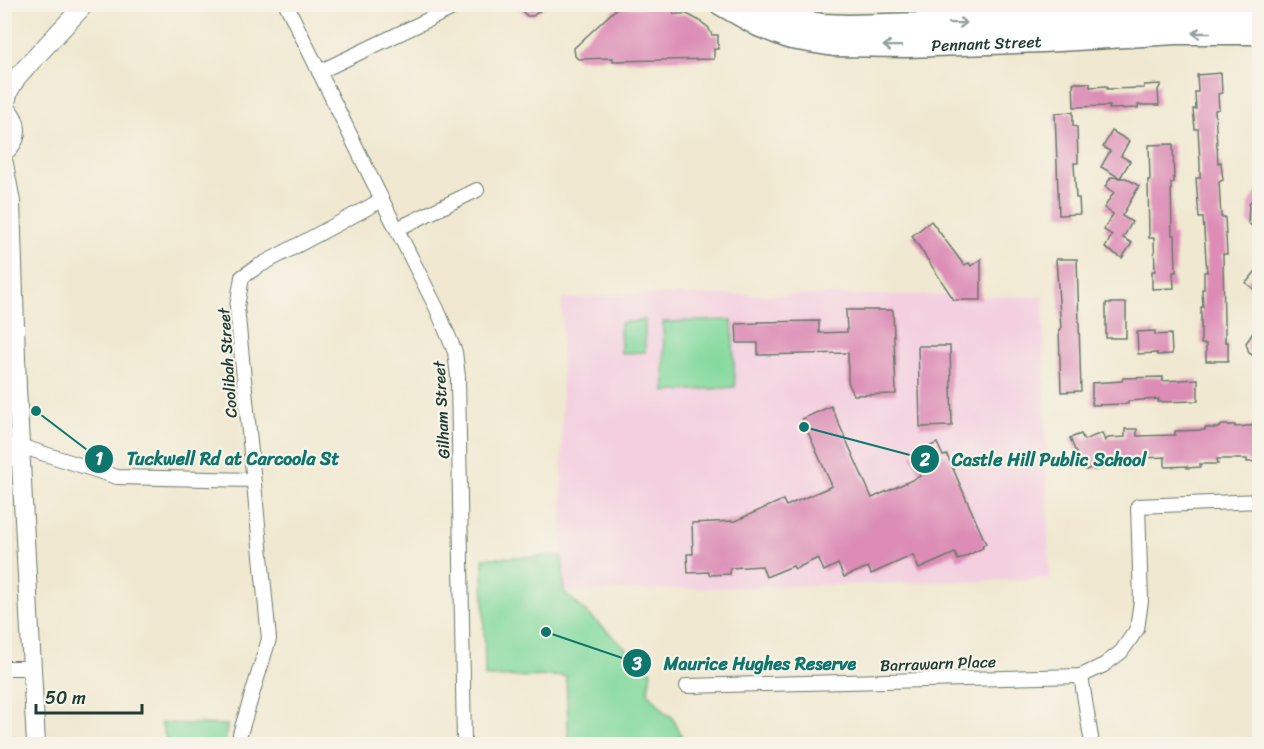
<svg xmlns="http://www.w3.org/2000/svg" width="1264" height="749" font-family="Sriracha,sans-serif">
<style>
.built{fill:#f3cfe0}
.green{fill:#82d99d;stroke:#508b68;stroke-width:1.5}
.building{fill:#dc8cb5}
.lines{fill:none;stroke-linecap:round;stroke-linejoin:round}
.minor-casing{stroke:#68796b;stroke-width:16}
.tertiary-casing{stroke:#68796b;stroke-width:20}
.primary-casing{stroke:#68796b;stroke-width:25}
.minor{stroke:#fff;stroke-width:14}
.tertiary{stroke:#fff;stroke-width:18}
.primary{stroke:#fff;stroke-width:22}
.oneway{stroke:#8f9e9a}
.labels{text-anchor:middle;stroke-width:4.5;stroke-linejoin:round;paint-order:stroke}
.street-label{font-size:16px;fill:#1f3d34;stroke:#f7f3e8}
.leader{fill:none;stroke:#0f766e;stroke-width:2}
.callout-dot{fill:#0f766e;stroke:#f7f3e8;stroke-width:2}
.mark-label{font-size:18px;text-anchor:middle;font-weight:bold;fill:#fff}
.callout-label{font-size:18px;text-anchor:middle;font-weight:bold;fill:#0f766e;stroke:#f7f3e8;stroke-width:4.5;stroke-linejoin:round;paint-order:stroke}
</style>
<rect width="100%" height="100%" fill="#f7f3e8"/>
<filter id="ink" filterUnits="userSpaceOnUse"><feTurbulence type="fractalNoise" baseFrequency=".0167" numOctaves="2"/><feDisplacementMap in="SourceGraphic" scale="12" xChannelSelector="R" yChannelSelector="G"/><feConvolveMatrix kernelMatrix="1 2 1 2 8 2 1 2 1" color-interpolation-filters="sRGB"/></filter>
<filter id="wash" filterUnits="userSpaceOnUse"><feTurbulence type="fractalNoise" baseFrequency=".008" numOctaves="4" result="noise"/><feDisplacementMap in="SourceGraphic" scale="24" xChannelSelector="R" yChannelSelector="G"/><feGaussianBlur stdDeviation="1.35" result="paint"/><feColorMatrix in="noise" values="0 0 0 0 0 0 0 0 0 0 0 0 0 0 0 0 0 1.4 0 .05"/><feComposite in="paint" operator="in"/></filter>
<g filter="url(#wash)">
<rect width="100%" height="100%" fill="#f0e8d0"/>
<g class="built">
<polygon points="785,5 785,4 1065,5 843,10 790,7"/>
<polygon points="621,295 912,295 1043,297 1049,579 564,592 562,556 562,299"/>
</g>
<g class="green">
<polygon points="645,320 645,352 621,353 620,323"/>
<polygon points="732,320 735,387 665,392 663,322"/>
<polygon points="562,556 564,592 651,671 648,692 665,713 672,717 686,744 569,744 566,676 485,677 483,558"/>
<polygon points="161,723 227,725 225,744 168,744"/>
</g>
<g id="blocks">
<g class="building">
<polygon points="515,4 548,4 533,16 527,16"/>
<polygon points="672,5 674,14 687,14 698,20 708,27 712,35 718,35 718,49 714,49 714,59 613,61 613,58 578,59 575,56 574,48 617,8"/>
<polygon points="1221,73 1222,93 1218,94 1219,109 1215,110 1218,163 1221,162 1223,180 1219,182 1221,217 1225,217 1227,254 1223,254 1224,324 1225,324 1225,342 1228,342 1228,361 1206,361 1206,344 1201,344 1201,307 1203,307 1202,289 1204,289 1204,272 1207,272 1203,218 1199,218 1196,178 1200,178 1200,164 1198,129 1195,129 1193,109 1196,109 1195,92 1198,92 1197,75"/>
<polygon points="1073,83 1090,83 1090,87 1107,86 1107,89 1144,88 1144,85 1161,84 1158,90 1159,105 1138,105 1138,108 1109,109 1110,106 1074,107"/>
<polygon points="1073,112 1073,126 1077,127 1078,163 1074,163 1076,198 1079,198 1080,214 1059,215 1055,113"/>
<polygon points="1112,131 1129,141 1121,156 1130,161 1120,178 1126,178 1139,186 1122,216 1132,222 1123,238 1132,243 1122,258 1105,248 1112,235 1104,230 1113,214 1104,208 1114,192 1105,187 1111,177 1120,178 1101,167 1110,151 1103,147"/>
<polygon points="1173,144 1174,183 1171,183 1172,235 1175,235 1176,272 1173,272 1174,288 1152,289 1152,271 1155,271 1154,238 1149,238 1148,180 1150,180 1149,145"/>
<polygon points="1260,186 1260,232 1248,223 1249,204"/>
<polygon points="931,221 964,265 969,263 971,266 981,259 981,300 954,300 912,236"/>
<polygon points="1056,259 1077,259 1081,391 1061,392 1059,330 1061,329"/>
<polygon points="1260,266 1260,294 1246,283"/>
<rect x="1106" y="303" width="20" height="35"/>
<polygon points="846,310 893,310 896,394 854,395 848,382 848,353 758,355 758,343 737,343 736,324 758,323 758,322 819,321 819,333 847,332"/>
<polygon points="1260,323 1260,360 1249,353 1246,343"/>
<polygon points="1155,331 1155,335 1171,334 1172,354 1157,355 1157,353 1138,354 1137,332"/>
<polygon points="918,346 950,346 952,426 920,427"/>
<polygon points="1163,377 1163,381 1198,379 1198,401 1158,402 1159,399 1128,401 1128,404 1092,405 1092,383 1122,381 1123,378"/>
<polygon points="831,406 872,498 921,476 911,455 937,443 943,456 947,455 986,544 982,546 983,548 958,560 955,553 919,569 913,555 871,574 868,567 844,577 838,564 824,571 818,558 795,569 793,566 766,577 762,566 730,568 730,574 709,575 709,572 688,573 687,554 693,554 692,523 735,521 783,500 786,506 832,486 802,419"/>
<polygon points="1222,425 1235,425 1235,427 1260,425 1260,461 1247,462 1247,459 1217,459 1218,464 1200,464 1200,467 1187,468 1187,466 1165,467 1165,457 1142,458 1142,461 1118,462 1094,470 1093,467 1086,470 1084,464 1081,465 1070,438 1081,434 1084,440 1102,433 1105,441 1108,438 1125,437 1125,429 1137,429 1137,436 1175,435 1175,431 1205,430 1205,428 1218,428"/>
</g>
</g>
</g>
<g filter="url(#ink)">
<use href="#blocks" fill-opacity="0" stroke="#68796b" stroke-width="1.5"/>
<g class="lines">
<defs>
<g id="minor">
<polyline points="286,4 382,200 437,309 455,352 458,377 464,744"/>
<polyline points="319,72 461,4"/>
<polyline points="397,229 477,190"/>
<polyline points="4,389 17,388"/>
<polyline points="20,446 117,477 253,480"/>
<polyline points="4,668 32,668"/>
<polyline points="1081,676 1092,744"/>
<polyline points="687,686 1081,676 1104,665 1121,652 1137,629 1141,601 1138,506 1260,501"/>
<polyline points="240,744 240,734 269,639 237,307 242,277 257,267 382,200"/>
</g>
<g id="tertiary">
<path d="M4,106C19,121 21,138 4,152"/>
<polyline points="5,106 9,91 17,77 85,4"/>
<polyline points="4,164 11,202 17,388 36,744"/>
</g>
<g id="primary">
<path id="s1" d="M721,4L758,25L791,38L834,45L906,46L1042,41L1176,33H1260"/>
<polyline points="756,4 790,19 822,25 849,26 1035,21 1260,12"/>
</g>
</defs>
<use href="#minor" class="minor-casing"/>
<use href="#tertiary" class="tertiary-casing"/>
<use href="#primary" class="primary-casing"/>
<use href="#minor" class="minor"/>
<use href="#tertiary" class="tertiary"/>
<use href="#primary" class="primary"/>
</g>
<defs><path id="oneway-shaft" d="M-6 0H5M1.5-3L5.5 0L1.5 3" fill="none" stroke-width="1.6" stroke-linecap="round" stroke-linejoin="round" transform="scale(1.5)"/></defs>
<g class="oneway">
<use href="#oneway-shaft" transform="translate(958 23) rotate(-1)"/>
<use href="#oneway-shaft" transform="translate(1201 33) rotate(180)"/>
<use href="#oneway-shaft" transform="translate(892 46) rotate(-179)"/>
</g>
</g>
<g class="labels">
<g class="street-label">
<text dy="6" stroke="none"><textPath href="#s1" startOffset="274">Pennant Street</textPath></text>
<text transform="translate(227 363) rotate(-94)" y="6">Coolibah Street</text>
<text transform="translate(441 410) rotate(-93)" y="6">Gilham Street</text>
<text transform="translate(938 663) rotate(-2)" y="6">Barrawarn Place</text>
</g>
</g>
<path class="leader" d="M36 411L99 459M804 427L925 459M546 632L637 663"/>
<g class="callout-dot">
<circle cx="36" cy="411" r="6"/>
<circle cx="804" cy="427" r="6"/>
<circle cx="546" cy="632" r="6"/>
<circle cx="99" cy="459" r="15"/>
<circle cx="925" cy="459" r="15"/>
<circle cx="637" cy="663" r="15"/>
</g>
<g class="mark-label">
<text x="99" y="465">1</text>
<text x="925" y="466">2</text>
<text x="637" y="670">3</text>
</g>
<g class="callout-label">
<text x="233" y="465">Tuckwell Rd at Carcoola St</text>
<text x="1049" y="466">Castle Hill Public School</text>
<text x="760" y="670">Maurice Hughes Reserve</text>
</g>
<rect width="1264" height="749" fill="none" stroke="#f7f3e8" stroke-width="24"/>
<path d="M36 704v9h106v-9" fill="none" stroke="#1f3d34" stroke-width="3"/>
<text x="45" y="704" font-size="18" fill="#1f3d34" stroke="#f7f3e8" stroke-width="4.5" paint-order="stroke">50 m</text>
</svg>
